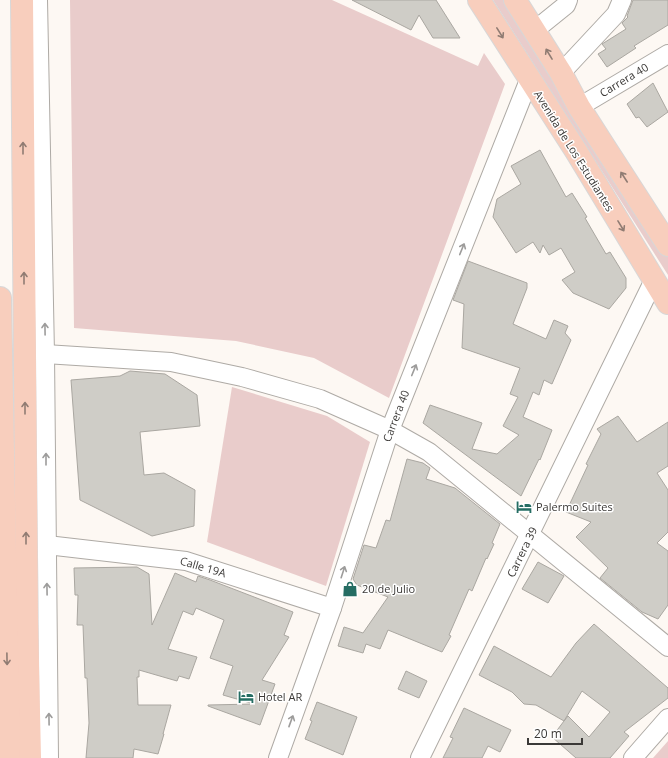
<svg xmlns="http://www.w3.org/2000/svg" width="668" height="758" font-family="'Open Sans',sans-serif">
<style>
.green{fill:#e9cccb}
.building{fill:#cfcdc7;stroke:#aaa7a1;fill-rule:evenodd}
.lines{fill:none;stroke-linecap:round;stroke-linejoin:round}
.minor-casing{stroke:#aeaaa5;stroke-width:20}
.major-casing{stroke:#d8d7d7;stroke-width:24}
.minor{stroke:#fff;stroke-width:18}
.major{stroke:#f8cebd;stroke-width:22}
.oneway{stroke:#907c73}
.oneway2{stroke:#9d9c9b}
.labels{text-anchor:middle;stroke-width:3;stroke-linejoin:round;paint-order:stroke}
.street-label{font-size:11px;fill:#3b3937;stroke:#fff}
.poi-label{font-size:11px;fill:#3b3937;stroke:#fff;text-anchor:start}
</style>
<rect width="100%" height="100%" fill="#fdf8f3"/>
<g class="green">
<polygon points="70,0 332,0 478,66 484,53 505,84 389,398 314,358 236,341 74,328"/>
<polygon points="493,0 513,0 668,243 668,275"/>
<polygon points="232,387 327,416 370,442 326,586 207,542"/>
<polygon points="668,741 668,758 653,758"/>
</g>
<g class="building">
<polygon points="352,0 436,0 460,38 433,38 419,15 411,30"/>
<polygon points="633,0 668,0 668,25 634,46 636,48 607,67 598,54 606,49 602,44 626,29 622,23 628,17 627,16"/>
<polygon points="653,83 668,112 647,127 639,117 636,118 627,104"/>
<polygon points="540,150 566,197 572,193 587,217 585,218 606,254 610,252 626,278 626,288 609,309 573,293 562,280 575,272 561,248 549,255 543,245 540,253 533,242 516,253 493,217 497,199 521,184 511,166"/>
<polygon points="468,261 527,283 527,288 513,324 546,339 554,320 568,326 565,333 571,340 552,384 544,380 539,395 533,392 523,417 552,430 540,460 539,459 521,496 423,423 430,405 482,423 472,449 497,454 519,435 503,426 518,397 510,394 520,368 462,348 464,304 453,300"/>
<polygon points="130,371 165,374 197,395 200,426 140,432 144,475 164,473 195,490 194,526 152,536 80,500 71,380 120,376"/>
<polygon points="618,416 637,442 668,422 668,466 657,473 668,490 668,532 657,543 668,551 668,605 658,619 642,612 600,578 608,568 576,537 591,522 566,512 588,465 586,464 601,434 597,429"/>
<polygon points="407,459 423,463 430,468 426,479 455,488 500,524 492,543 494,544 487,559 486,558 472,591 469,589 449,635 451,636 442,652 388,630 380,649 366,644 363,653 338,646 344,627 363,633 388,597 357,585 353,579 364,545 376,548 386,520 390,521"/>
<polygon points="538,562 564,576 548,603 522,589"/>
<polygon points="137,567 149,574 152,625 175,573 196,582 198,576 210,580 293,612 284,635 289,637 262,680 275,684 260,725 208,706 208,705 254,704 223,695 233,666 210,658 224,620 196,608 193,615 183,611 168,649 197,657 189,679 179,676 177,681 139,670 139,677 137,677 138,705 171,705 163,734 164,734 158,754 134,749 133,758 86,758 89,723 87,678 85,678 83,625 77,625 78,595 75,595 74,568"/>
<path d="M594,624L668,688V698L624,732L629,736L610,758H576L552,737L564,721L536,705L524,704L512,692L479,675L494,646L551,677L576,643ZM582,691L610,712L589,737L568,716L564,721Z"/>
<polygon points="406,671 427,681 419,698 398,689"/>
<polygon points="317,702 357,717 343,755 305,739 312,721 310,720"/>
<polygon points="464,708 511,730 500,752 488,746 482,758 443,758 453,738 450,737"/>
</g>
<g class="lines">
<defs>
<g id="minor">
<polyline points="38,0 45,354 49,758"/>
<polyline points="535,30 566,5 568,0"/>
<polyline points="561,73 616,14 622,0"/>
<polyline points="579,107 668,54"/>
<polyline points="45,354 171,362 242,377 320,399 390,430 429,452 668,647"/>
<polyline points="47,545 186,561 332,608"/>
<polyline points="278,758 332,608 390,430 529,80"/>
<polyline points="420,758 654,280"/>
<polyline points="633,758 668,718"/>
</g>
<g id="major">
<polyline points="22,0 27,619 30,758"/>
<polyline points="479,0 576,151 668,303"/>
<polyline points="515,0 561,73 579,107 602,143 668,245"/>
<polyline points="0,298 9,758"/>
</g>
</defs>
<use href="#minor" class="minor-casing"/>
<use href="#major" class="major-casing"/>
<use href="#minor" class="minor"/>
<use href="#major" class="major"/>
</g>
<defs><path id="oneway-shaft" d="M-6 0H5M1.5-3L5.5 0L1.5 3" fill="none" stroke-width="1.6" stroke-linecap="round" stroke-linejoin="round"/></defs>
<g class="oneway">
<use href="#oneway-shaft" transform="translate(500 33) rotate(58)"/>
<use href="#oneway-shaft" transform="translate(549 54) rotate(-121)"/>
<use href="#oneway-shaft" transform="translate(23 148) rotate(-90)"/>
<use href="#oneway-shaft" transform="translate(624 177) rotate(-123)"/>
<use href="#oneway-shaft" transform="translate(621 226) rotate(59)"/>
<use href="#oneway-shaft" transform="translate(24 278) rotate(-90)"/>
<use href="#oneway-shaft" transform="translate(25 408) rotate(-90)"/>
<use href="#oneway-shaft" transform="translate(26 538) rotate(-90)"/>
<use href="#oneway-shaft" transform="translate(7 659) rotate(89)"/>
</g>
<g class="oneway2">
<use href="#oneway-shaft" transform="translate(462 249) rotate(-68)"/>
<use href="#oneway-shaft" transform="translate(45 329) rotate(-91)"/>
<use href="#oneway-shaft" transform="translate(414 370) rotate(-68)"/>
<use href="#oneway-shaft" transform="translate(46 459) rotate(-90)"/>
<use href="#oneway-shaft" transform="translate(343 572) rotate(-72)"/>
<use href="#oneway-shaft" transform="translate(47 589) rotate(-91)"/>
<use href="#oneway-shaft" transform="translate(49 719) rotate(-91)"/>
<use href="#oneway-shaft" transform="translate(291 721) rotate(-70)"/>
</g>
<defs>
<symbol id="hotel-bare" viewBox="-9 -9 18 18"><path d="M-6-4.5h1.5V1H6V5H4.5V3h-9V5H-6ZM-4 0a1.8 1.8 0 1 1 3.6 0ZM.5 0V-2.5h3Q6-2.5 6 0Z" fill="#256d63" stroke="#fff" stroke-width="2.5" paint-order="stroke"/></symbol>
<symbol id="shop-bare" viewBox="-9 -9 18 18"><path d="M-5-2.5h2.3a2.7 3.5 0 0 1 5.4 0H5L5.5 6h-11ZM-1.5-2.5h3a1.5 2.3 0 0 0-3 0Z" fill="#256d63" stroke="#fff" stroke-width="2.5" paint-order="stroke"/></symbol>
</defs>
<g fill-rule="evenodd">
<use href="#hotel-bare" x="513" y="496" width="22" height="22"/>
<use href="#shop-bare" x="339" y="578" width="22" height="22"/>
<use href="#hotel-bare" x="235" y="686" width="22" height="22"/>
</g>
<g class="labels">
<g class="street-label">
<text transform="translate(624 80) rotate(-31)" y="4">Carrera 40</text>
<text transform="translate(574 151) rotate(58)" y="4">Avenida de Los Estudiantes</text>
<text transform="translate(396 416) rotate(-69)" y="4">Carrera 40</text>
<text transform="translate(522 552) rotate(-64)" y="4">Carrera 39</text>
<text transform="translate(203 567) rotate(16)" y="4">Calle 19A</text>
</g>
<g class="poi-label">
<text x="536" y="511">Palermo Suites</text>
<text x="362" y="593">20 de Julio</text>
<text x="258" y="701">Hotel AR</text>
</g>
</g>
<path d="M528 738v6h54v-6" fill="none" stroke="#3b3937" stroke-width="2"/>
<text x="534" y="738" font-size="12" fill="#3b3937" stroke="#ffffff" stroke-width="3" paint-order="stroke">20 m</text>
</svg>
